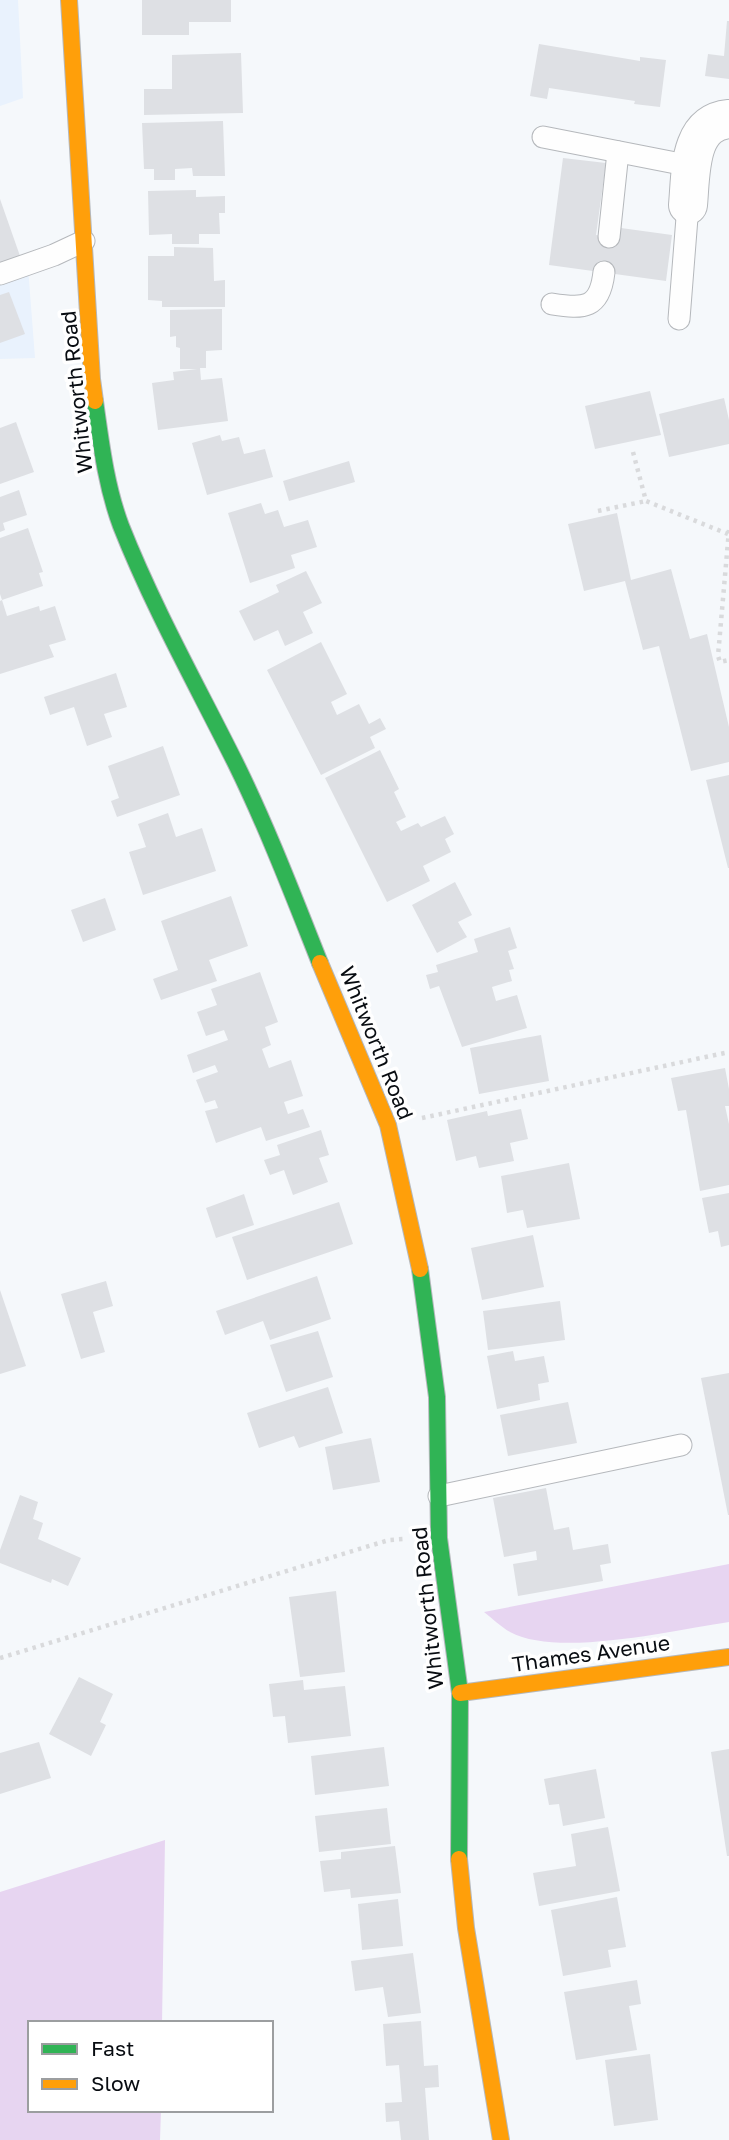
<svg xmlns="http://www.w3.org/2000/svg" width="729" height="2140" font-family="'Golos Text',sans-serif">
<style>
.built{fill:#e9f2fd}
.green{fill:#e7d5f1}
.building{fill:#dee0e4}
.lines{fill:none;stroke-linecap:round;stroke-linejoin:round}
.lane-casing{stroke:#b5b8bc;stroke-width:23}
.street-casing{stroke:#b5b8bc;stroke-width:40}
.fast-casing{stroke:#b5b8bc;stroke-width:18}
.slow-casing{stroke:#b5b8bc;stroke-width:18}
.path{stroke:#d9dadc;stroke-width:4.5;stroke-dasharray:3.5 5;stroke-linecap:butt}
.lane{stroke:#fefefe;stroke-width:21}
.street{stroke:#fefefe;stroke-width:38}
.fast{stroke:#30b455;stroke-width:16}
.slow{stroke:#ff9f0a;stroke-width:16}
.labels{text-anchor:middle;stroke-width:7;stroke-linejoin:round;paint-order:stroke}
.street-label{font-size:21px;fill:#080c11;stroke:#fff}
</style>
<rect width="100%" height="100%" fill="#f5f8fb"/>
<g class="built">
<polygon points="0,0 18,0 23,98 0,106"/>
<polygon points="28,267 35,358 0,359 0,277"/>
</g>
<g class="green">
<path d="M729,1564V1622C674,1630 558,1658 510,1632C501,1627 492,1618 484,1612Z"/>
<polygon points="165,1840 162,2023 30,2023 30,2110 161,2110 160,2140 0,2140 0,1892"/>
</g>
<g class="building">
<polygon points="142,0 231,0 231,22 189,22 189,35 142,35"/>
<polygon points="727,21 729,21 729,79 705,76 708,54 724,56"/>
<polygon points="539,44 640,61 640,57 666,60 660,107 634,104 635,101 549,88 547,99 530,96"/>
<polygon points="241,53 243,113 144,115 144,89 172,89 172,55"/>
<polygon points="223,121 225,176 193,176 192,168 175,169 175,180 154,180 154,169 144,169 142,123"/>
<polygon points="563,158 606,163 596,235 619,238 621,228 672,235 666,281 549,265"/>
<polygon points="196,190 196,197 225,196 225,213 219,213 220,234 199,234 199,244 172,244 172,234 149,235 148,191"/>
<polygon points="0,199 20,256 0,263"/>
<polygon points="174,247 213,248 214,281 225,280 225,307 162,307 162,301 148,300 148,256 174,256"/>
<polygon points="9,292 25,334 0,343 0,295"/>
<polygon points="222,309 222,350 206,351 206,368 200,368 201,380 222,378 228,421 158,430 152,383 174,380 173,372 197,369 180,369 180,348 176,347 176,336 170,337 170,310"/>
<polygon points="650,391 661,435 595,449 585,406"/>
<polygon points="724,398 729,420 729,444 669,457 659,414"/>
<polygon points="16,422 34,472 0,484 0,428"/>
<polygon points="220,435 222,441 239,437 244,454 265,449 273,477 207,495 192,443"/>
<polygon points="349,461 355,482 289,501 283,481"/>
<polygon points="19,490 27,515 3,523 5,530 0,532 0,497"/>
<polygon points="261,503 265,514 278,510 284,527 308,520 317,547 291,555 295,568 250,583 228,513"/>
<polygon points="617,513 631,580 671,569 690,639 707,634 729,727 729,762 691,771 659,646 643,650 625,581 584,591 568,524"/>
<polygon points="28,528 43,572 39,573 43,586 2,600 0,594 0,538"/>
<polygon points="306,571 322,603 303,612 313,633 285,646 278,630 254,641 239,611 279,592 276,585"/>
<polygon points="2,600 7,616 39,606 40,611 55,606 66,640 49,645 54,657 0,674 0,601"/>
<polygon points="321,642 347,694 331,702 337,715 359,704 369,724 380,718 386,729 370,737 375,748 321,775 267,670"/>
<polygon points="116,673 127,707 104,714 112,737 87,746 74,707 50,715 44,697"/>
<polygon points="163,746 180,795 117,817 111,801 119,798 108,766"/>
<polygon points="380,750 399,789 394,792 406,817 396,822 401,831 418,823 421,827 445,816 454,834 445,839 451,852 423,866 430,881 387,902 325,778"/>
<polygon points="729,775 729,868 728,868 706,780"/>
<polygon points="168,813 176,837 202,828 216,871 143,895 129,852 146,847 138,824"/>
<polygon points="455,882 472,915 458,922 467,937 437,953 412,905"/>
<polygon points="231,896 248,946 209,960 217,981 161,1000 153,979 178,970 161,921"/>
<polygon points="105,898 116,930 83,942 71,910"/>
<polygon points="510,927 517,948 508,951 514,969 509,970 512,981 492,987 496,1001 517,995 527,1028 462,1047 439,986 430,989 426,975 438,972 436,965 478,952 474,939"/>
<polygon points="260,972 278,1022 265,1027 271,1045 262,1049 269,1068 291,1060 303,1096 284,1102 288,1114 303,1109 310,1127 266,1141 261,1127 216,1143 205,1111 218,1108 215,1100 205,1103 196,1080 218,1072 215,1065 193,1073 187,1055 228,1040 224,1030 206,1036 197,1012 217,1005 211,989"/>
<polygon points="541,1035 549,1081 479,1094 470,1048"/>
<polygon points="725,1068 729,1089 729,1106 725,1106 729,1124 729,1185 700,1191 686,1110 678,1111 671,1078"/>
<polygon points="521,1109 528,1139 510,1143 514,1161 479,1168 476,1156 456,1161 447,1120 487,1111 488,1116"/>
<polygon points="321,1130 329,1155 319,1158 328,1182 293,1195 284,1170 270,1175 264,1160 280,1155 277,1145"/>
<polygon points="569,1163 580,1219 527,1228 523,1210 507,1213 501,1176"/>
<polygon points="729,1193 729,1245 721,1247 718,1231 709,1233 702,1198"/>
<polygon points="244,1194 254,1225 216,1238 206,1208"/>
<polygon points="339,1202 353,1244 247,1280 232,1237"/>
<polygon points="533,1235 544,1287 482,1300 471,1248"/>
<polygon points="317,1276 331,1319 270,1340 263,1321 225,1335 216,1311"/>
<polygon points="106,1281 113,1306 93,1312 105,1352 81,1359 61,1294"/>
<polygon points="0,1290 26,1366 0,1374"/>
<polygon points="560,1301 565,1340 488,1350 483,1311"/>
<polygon points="318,1331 333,1377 286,1392 270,1345"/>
<polygon points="513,1351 515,1361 544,1356 549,1382 538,1384 540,1400 497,1409 487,1356"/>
<polygon points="729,1373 729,1515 728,1515 701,1378"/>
<polygon points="328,1387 343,1433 299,1448 294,1436 259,1448 247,1413"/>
<polygon points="568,1402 577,1443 508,1456 500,1415"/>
<polygon points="371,1438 380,1482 333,1490 325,1447"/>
<polygon points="546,1488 554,1530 569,1527 573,1550 608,1544 611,1563 600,1565 603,1581 518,1596 513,1564 537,1560 536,1551 504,1557 493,1498"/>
<polygon points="20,1495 38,1502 33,1519 43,1523 38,1539 81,1558 68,1586 52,1579 51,1583 0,1563 0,1550"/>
<polygon points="336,1591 345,1672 300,1677 289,1597"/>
<polygon points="79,1677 113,1694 100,1722 106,1725 91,1756 49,1734"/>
<polygon points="303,1680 304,1690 345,1686 351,1736 288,1743 285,1716 273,1717 269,1684"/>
<polygon points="39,1742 51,1778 0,1794 0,1753"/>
<polygon points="384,1747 389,1786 315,1795 311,1756"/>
<polygon points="729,1749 729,1856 727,1856 711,1752"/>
<polygon points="596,1769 605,1818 563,1826 559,1804 549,1805 544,1779"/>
<polygon points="387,1808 391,1844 319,1852 315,1816"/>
<polygon points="608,1827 620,1891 539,1906 533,1873 576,1866 571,1834"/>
<polygon points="395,1846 401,1893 351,1898 350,1889 324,1892 320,1861 341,1859 341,1852"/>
<polygon points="617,1897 626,1947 608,1950 611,1967 563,1976 551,1910"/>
<polygon points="398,1899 403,1946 362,1950 358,1904"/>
<polygon points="413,1953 421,2013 388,2017 383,1987 355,1991 351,1961"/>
<polygon points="637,1980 641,2004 629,2006 637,2050 576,2060 564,1992"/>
<polygon points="421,2021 424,2066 438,2065 439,2087 425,2088 429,2140 401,2140 399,2121 386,2122 385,2103 402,2102 399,2065 386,2066 383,2024"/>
<polygon points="650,2054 658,2120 614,2126 605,2060"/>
</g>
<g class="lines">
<defs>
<g id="lane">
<polyline points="543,137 691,166"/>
<polyline points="609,237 618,152"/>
<polyline points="0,274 54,255 84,241"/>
<path d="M552,304C584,309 600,309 604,272"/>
<polyline points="679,319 688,205"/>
<polyline points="439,1496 681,1445"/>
</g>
<path id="street" d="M688,205C691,173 688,123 729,119"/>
<g id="fast">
<path d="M95,401C101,443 106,486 121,526C153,607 196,684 235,762C267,827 293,895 320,963"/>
<polyline points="420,1269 437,1397 439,1538 460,1693 459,1859"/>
</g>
<g id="slow">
<polyline points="69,0 92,379 95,401"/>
<polyline points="320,963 388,1125 420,1269"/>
<polyline points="460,1693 729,1657"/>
<polyline points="459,1859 466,1928 501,2140"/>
</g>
</defs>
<use href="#lane" class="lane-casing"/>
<use href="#street" class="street-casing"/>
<use href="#fast" class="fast-casing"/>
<use href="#slow" class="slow-casing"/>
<g class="path">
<polyline points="633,452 646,501 728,534"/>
<polyline points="598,511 646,501"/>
<polyline points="729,530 718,656 720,662 729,660"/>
<polyline points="422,1118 729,1052"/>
<polyline points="0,1658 389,1540 403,1539"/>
</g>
<use href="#lane" class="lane"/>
<use href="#street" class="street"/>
<use href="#fast" class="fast"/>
<use href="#slow" class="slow"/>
</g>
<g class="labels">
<g class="street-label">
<text transform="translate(77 392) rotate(-96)" y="7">Whitworth Road</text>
<text transform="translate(376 1043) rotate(68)" y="7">Whitworth Road</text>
<text transform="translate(428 1608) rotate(-96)" y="7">Whitworth Road</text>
<text transform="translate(591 1654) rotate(-8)" y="7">Thames Avenue</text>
</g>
</g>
<rect x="28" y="2021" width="245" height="91" fill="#ffffff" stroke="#9c9ea0" stroke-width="2"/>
<rect x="42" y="2044" width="35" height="10" fill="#30b455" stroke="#9c9ea0" stroke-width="2"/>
<text x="91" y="2056" font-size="21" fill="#080c11">Fast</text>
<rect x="42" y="2079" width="35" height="10" fill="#ff9f0a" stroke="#9c9ea0" stroke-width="2"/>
<text x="91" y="2091" font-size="21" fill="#080c11">Slow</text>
</svg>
